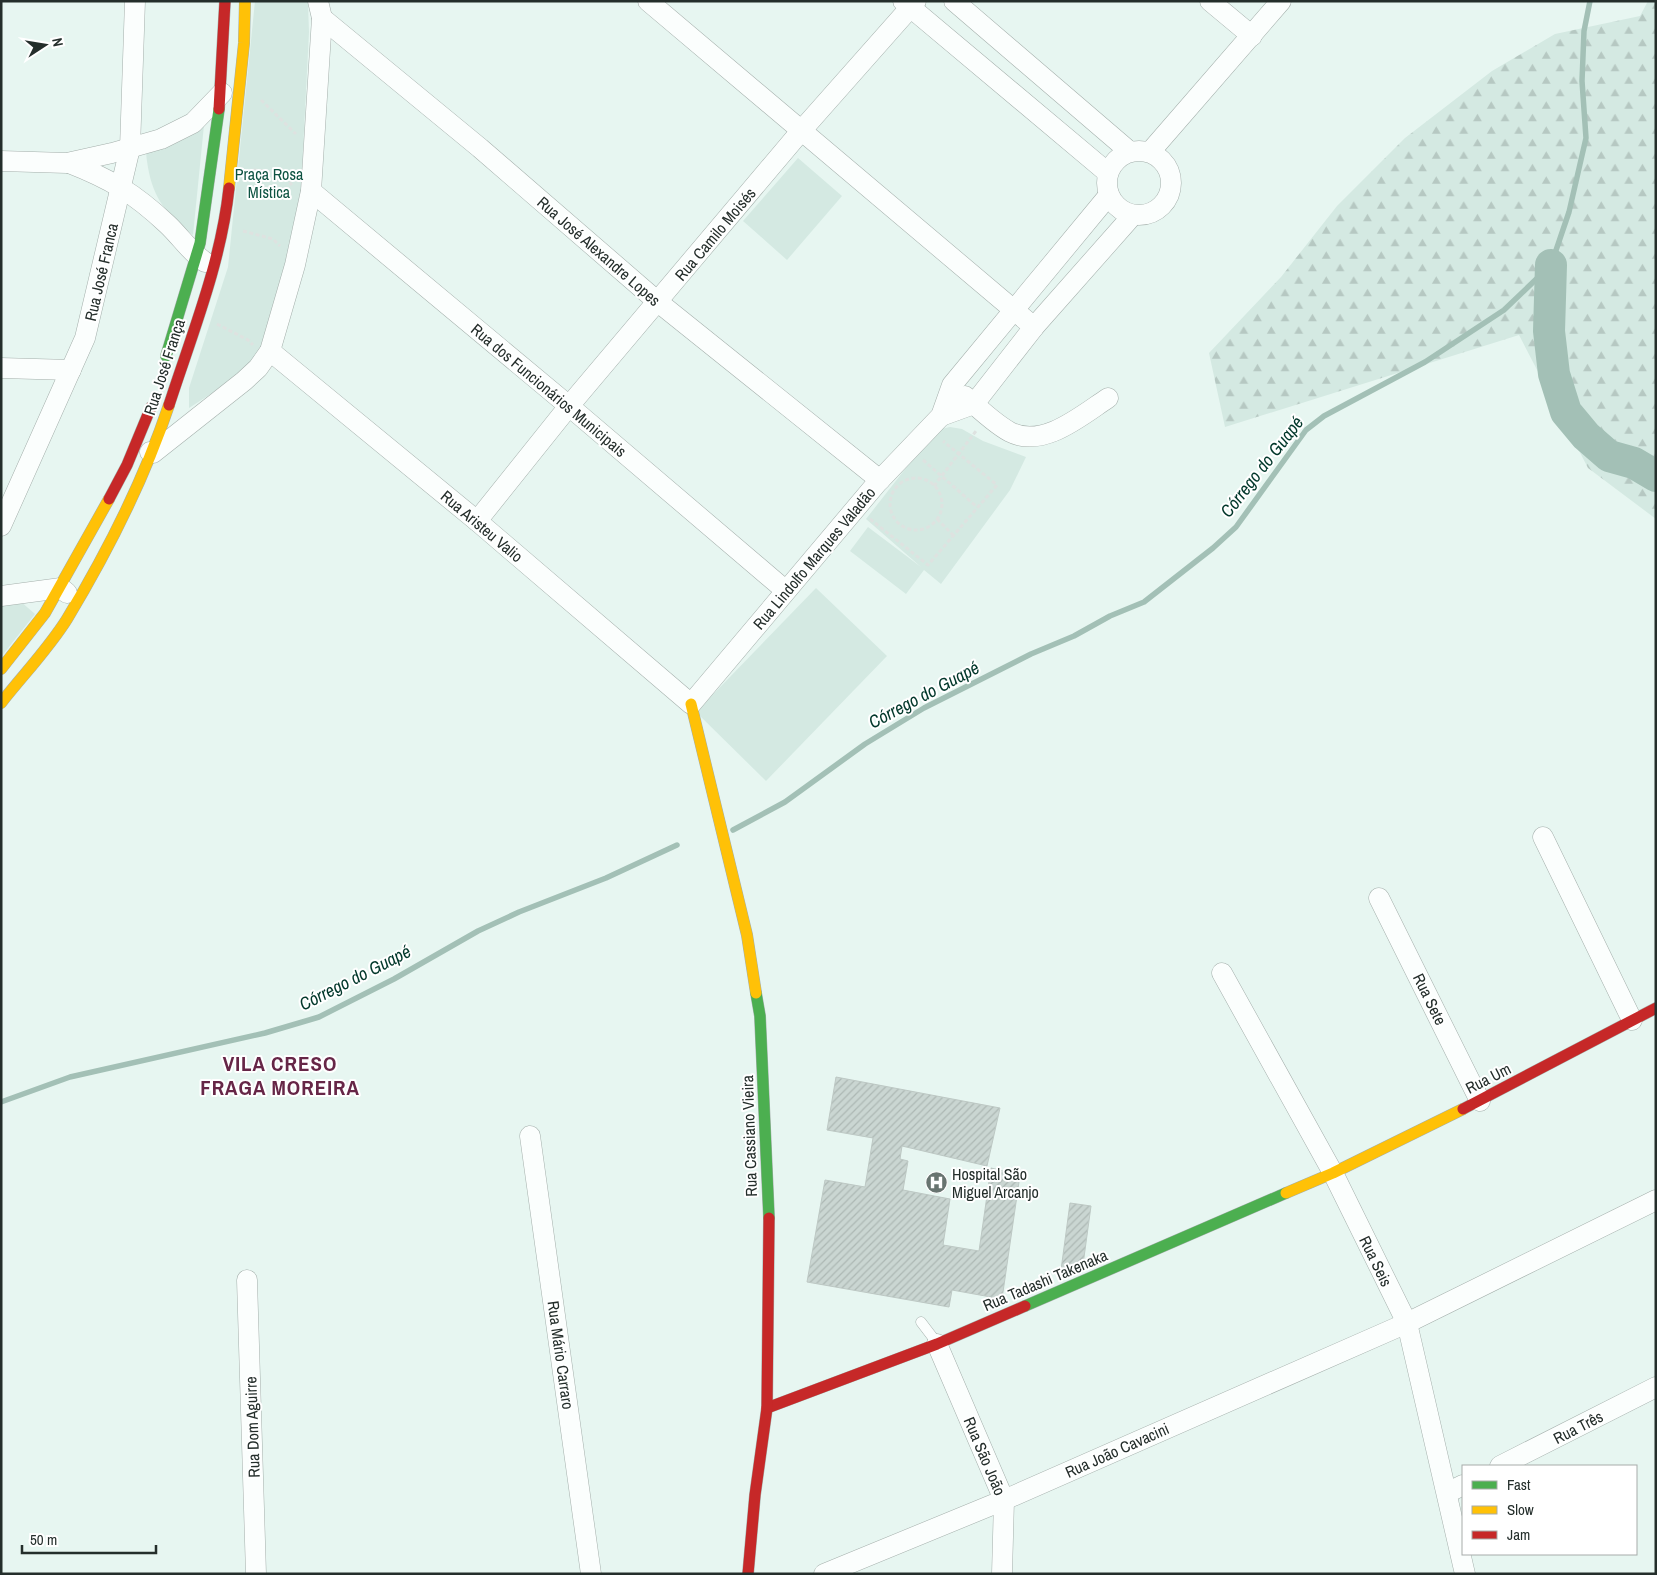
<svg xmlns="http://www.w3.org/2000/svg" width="1657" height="1575" font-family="'Archivo Narrow',sans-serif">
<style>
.green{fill:#d4e9e2}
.forest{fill:url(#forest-firs)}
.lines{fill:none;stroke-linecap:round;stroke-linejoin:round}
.stream{stroke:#a3c0b6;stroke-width:5.5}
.river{stroke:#a3c0b6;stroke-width:32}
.building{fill:url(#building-hatch);stroke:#bdc8c4}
.lane-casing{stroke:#a4afab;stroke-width:11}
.street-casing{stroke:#a4afab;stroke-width:21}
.fast-casing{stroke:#a4afab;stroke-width:12}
.slow-casing{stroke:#a4afab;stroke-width:12}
.jam-casing{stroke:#a4afab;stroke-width:12}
.path{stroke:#dee2e0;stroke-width:3;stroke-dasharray:4 2.5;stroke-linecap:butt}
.lane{stroke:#fbfefd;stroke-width:10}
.street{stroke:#fbfefd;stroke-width:20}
.fast{stroke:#4caf50;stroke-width:11}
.slow{stroke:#ffc107;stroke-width:11}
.jam{stroke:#c62828;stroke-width:11}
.labels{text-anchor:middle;stroke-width:4;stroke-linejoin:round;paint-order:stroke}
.park-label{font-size:16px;fill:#0d5342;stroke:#fff}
.street-label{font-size:16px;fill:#242e2b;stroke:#fff}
.poi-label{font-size:16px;fill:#242e2b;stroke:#fff;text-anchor:start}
.water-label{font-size:18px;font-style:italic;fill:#01372a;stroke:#fff}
.district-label{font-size:21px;font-weight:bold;letter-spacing:1px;fill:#662647;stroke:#fff}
</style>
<defs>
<pattern id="forest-firs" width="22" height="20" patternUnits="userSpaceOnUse" patternTransform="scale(1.25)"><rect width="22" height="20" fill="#d4e9e2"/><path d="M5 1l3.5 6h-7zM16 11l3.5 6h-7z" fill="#b6c8c2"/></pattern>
<pattern id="building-hatch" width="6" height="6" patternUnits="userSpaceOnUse" patternTransform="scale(1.25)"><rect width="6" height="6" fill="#cad6d2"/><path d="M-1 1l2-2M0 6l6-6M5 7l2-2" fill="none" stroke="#adb8b4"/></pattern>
</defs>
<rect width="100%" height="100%" fill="#e7f6f1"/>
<g class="green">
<polygon points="255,1 307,1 308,4 309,32 301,189 288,260 265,340 252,361 237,377 189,408 189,388 228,267"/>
<path d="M204,125L193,235C161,211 150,192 146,153Z"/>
<polygon points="798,158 842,196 787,260 743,221"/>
<polygon points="950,427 962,429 983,441 1026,457 1010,490 941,584 924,570 906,594 850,551 868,527 921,567 866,519 931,436 941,429"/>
<polygon points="816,588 887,656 766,781 696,712"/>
<polygon points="20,601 35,614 1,657 1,602"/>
</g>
<polygon class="forest" points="1648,1 1656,1 1656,519 1588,468 1519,335 1225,427 1209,353 1281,277 1337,206 1405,138 1492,71 1555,34 1640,16"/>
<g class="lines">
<g class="stream">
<polyline points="733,830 785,802 865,744 924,708 1031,654 1074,636 1110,616 1144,602 1213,548 1236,527 1306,430 1324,416 1425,362 1504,310 1551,265 1569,212 1586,138 1582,81 1584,31 1590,1"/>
<polyline points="1,1102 70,1077 265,1033 319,1017 394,979 478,931 519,912 606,878 677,845"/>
</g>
<polyline class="river" points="1551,265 1549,331 1554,374 1566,412 1586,436 1609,456 1634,463 1656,476"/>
</g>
<g class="building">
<polygon points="836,1077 1000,1108 987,1166 902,1146 900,1159 908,1161 903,1190 950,1199 943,1245 979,1251 991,1168 1020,1175 1002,1299 952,1290 949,1307 807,1282 825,1180 865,1187 873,1138 827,1130"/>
<polygon points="1070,1203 1091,1206 1082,1272 1061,1270"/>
</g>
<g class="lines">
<defs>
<polyline id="lane" points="921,1322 937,1343"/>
<g id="street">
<polyline points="648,1 1034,327"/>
<polyline points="903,1 1108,173"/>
<polyline points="954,1 1129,151"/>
<polyline points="1210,1 1252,36"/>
<polyline points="322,18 480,148 658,302 880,480"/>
<circle cx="1139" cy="183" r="32"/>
<polyline points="1150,152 1281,1"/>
<polyline points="1,161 67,163 112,153 161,139 193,123 222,93"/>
<path d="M69,163C110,179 134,193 167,224C180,236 190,252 205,262"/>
<polyline points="311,191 569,406 785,590"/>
<polyline points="270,351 477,521 691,704 877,483 941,416 952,385 1109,195"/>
<polyline points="1,368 71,370"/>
<path d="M965,396C978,408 995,424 1010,432C1043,449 1082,415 1108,398"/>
<polyline points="941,416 974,404 1034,327 1133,215"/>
<polyline points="150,452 153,453 244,381 258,368 270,351 295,265 311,191 322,18 318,1"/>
<polyline points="477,521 569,406 801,131 916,1"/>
<polyline points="1,526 85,338 130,148 135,1"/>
<polyline points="1,596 61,588 67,593"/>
<polyline points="1543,837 1632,1020"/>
<polyline points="1379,898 1480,1101"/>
<polyline points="1222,973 1333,1173 1407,1323 1465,1574"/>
<polyline points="530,1136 591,1574"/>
<polyline points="247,1280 256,1574"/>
<polyline points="937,1344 1004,1500 1002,1574"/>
<polyline points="1500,1466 1656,1387"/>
<polyline points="1447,1493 1463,1485"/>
<polyline points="824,1574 1004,1500 1407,1323 1656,1200"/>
</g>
<g id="fast">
<polyline points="166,356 200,243 219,109"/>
<polyline points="756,993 760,1016 769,1218"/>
<polyline points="1025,1306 1286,1193"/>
</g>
<g id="slow">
<polyline points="229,188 244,43 245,1"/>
<polyline points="1,669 45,613 109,499"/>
<path d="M1,703C23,675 49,648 67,619C108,551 144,480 169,405"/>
<polyline points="691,704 747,935 756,993"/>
<polyline points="1286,1193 1333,1173 1463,1109"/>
</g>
<g id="jam">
<polyline points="219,109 225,1"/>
<path d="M169,405C192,334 221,263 229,188"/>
<polyline points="109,499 127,465 151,407"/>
<polyline points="1463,1109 1656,1008"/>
<polyline points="767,1408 937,1344 1025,1306"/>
<polyline points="748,1574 755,1495 767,1408 769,1218"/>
</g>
</defs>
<use href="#lane" class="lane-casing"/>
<use href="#street" class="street-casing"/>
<use href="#fast" class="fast-casing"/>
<use href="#slow" class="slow-casing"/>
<use href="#jam" class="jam-casing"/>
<g class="path">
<polyline points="261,100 296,134"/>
<path d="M253,170C269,171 280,173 292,185"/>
<polyline points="243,231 273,239 280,246"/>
<polyline points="217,324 248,340 253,345"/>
<polyline points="923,460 977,507"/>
<circle cx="916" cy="504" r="26"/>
<polyline points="934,486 976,431"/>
<polyline points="870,519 928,565 997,485 943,441"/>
<polyline points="937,519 953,535"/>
</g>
<use href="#lane" class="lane"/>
<use href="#street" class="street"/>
<use href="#fast" class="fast"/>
<use href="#slow" class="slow"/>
<use href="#jam" class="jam"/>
</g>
<defs>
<symbol id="hospital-disc" viewBox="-11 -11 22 22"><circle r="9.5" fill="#687470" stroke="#fff"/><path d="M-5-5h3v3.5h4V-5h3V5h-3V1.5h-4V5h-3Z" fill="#fff"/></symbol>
</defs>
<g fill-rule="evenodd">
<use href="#hospital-disc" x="924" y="1170" width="25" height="25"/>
</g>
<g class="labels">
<g class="park-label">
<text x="269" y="180">Praça Rosa<tspan x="269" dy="18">Mística</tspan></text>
</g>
<g class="street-label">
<text transform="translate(715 234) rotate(-50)" y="6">Rua Camilo Moisés</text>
<text transform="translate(599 251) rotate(41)" y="6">Rua José Alexandre Lopes</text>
<text transform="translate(101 272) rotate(-77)" y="6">Rua José Franca</text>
<text transform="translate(164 367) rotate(-72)" y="6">Rua José França</text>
<text transform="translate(549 390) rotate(40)" y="6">Rua dos Funcionários Municipais</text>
<text transform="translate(482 526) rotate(40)" y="6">Rua Aristeu Valio</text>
<text transform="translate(814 558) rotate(-50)" y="6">Rua Lindolfo Marques Valadão</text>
<text transform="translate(1430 999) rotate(64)" y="6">Rua Sete</text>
<text transform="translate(1488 1078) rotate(-27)" y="6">Rua Um</text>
<text transform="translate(749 1136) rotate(-92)" y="6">Rua Cassiano Vieira</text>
<text transform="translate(1376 1261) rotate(64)" y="6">Rua Seis</text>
<text transform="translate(1045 1280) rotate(-23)" y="6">Rua Tadashi Takenaka</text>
<text transform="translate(561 1355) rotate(82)" y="6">Rua Mário Carraro</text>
<text transform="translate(252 1427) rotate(-92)" y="6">Rua Dom Aguirre</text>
<text transform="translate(1578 1427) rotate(-27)" y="6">Rua Três</text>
<text transform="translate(1117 1450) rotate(-24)" y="6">Rua João Cavacini</text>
<text transform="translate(985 1456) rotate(67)" y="6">Rua São João</text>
</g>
<g class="poi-label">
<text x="952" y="1180">Hospital São<tspan x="952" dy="18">Miguel Arcanjo</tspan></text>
</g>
<g class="water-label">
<text transform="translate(1262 467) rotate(-52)" y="6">Córrego do Guapé</text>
<text transform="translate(924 695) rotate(-28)" y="6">Córrego do Guapé</text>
<text transform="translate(355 978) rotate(-27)" y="6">Córrego do Guapé</text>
</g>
<g class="district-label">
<text x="280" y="1071">VILA CRESO<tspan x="280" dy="24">FRAGA MOREIRA</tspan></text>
</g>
</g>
<rect width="1657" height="1575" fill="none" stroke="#242e2b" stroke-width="5"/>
<rect x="1462" y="1465" width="175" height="90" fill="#ffffff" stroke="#a7abaa"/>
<rect x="1472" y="1481" width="25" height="8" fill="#4caf50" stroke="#a7abaa"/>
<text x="1507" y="1490" font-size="15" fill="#242e2b">Fast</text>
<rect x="1472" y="1506" width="25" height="8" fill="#ffc107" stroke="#a7abaa"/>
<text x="1507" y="1515" font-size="15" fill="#242e2b">Slow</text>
<rect x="1472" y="1531" width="25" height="8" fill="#c62828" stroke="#a7abaa"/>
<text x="1507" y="1540" font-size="15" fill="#242e2b">Jam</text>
<g transform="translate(45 45) rotate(78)" stroke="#ffffff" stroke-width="4" paint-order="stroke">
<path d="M0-4L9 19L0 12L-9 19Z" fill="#242e2b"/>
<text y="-8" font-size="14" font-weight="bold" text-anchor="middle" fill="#242e2b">N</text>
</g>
<path d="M22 1545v8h134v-8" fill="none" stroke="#242e2b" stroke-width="2.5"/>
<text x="30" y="1545" font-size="15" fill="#242e2b" stroke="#ffffff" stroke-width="4" paint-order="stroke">50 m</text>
</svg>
